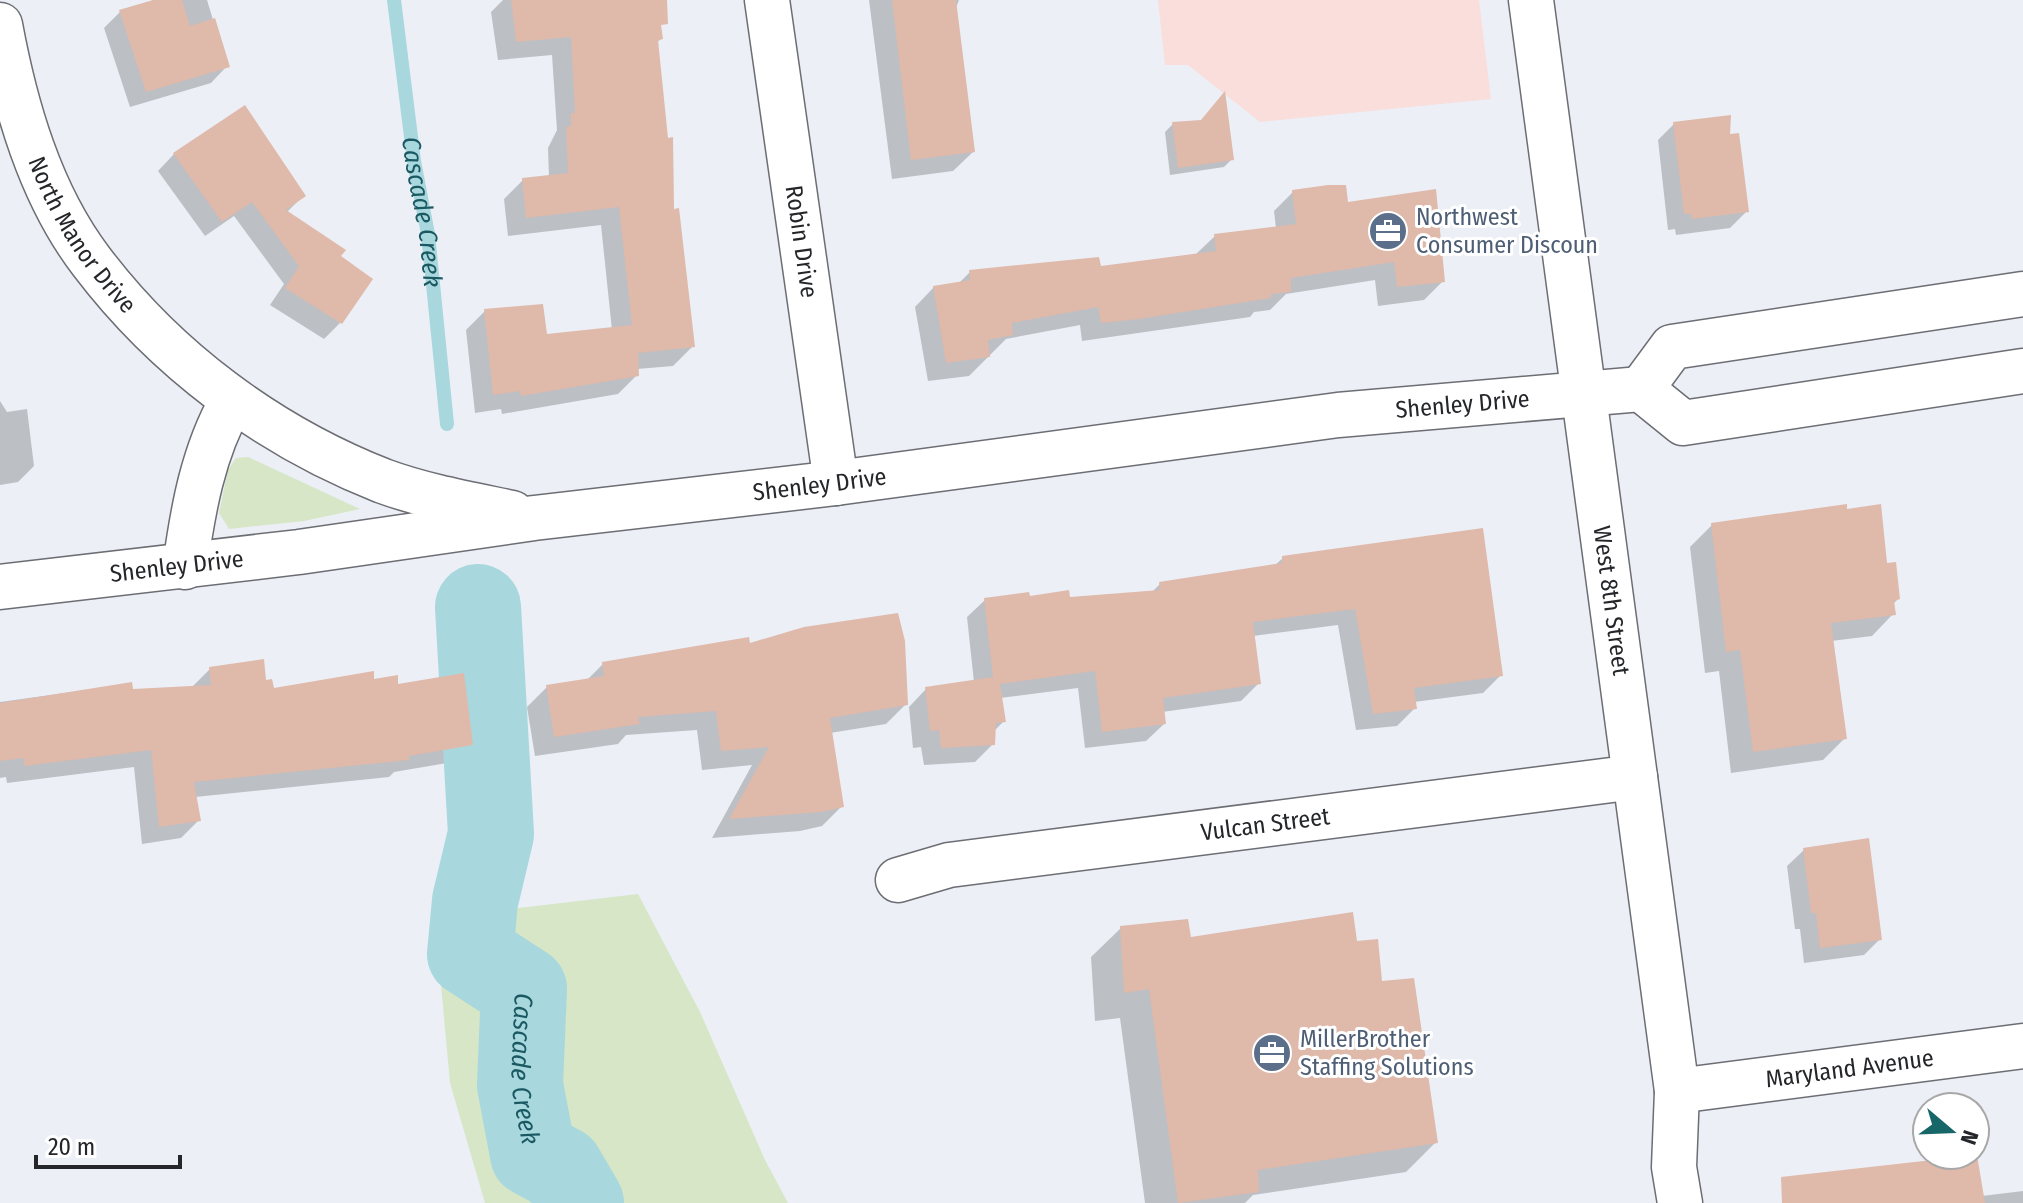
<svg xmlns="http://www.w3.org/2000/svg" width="2023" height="1203" font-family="'Fira Sans Condensed',sans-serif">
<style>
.commercial{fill:#f9dedb}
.green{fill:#d6e6c6}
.shadow{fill:#0003}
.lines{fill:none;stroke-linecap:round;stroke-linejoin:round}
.stream{stroke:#a8d7de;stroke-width:14}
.river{stroke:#a8d7de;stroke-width:86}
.building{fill:#dfb9aa}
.minor-casing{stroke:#6c6e74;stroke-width:47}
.major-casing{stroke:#6c6e74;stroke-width:47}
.minor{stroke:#fff;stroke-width:44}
.major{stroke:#fff;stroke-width:44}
.labels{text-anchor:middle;stroke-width:6;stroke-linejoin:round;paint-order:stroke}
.service-label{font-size:24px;fill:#4e5e75;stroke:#fff;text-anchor:start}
.street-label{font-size:24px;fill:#252629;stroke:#fff}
.water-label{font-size:26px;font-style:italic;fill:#1a5961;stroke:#fff}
</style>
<rect width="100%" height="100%" fill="#eceff6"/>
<polygon class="commercial" points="1158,0 1479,0 1491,99 1260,122 1188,65 1165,65"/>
<g class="green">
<polygon points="248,457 360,509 304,521 229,529 219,513 228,470 236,458"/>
<polygon points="638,894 700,1012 765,1160 788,1203 485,1203 450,1083 435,918"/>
</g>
<g class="shadow">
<polygon points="160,0 207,0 227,66 211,83 130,107 104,28 120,12"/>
<polygon points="503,0 656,0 661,39 656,43 672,211 693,346 673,366 637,369 637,375 618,394 502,414 501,409 475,413 466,330 485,311 545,337 612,330 601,225 508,236 504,199 523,180 549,177 548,148 557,130 552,55 498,60 491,12"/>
<polygon points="869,0 959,0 955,10 973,152 953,171 892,179"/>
<polygon points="244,107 303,196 286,213 338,256 340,323 324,339 270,305 284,284 234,216 205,236 158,171 174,154"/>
<polygon points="1200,122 1232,159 1224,167 1170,175 1165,132 1173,124"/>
<polygon points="1674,124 1728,137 1747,211 1730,228 1676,235 1675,229 1668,230 1658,140"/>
<polygon points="1293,192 1347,204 1443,281 1424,300 1378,306 1375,280 1286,294 1270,310 1254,312 1250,317 1082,341 1080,325 1006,339 969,376 928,381 915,307 934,287 958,284 970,272 1099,269 1195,255 1215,236 1276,228 1274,211"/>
<polygon points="0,401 7,412 27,409 34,466 18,482 0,485"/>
<polygon points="1845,511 1885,566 1898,599 1892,605 1893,614 1872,636 1831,641 1845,738 1823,760 1731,773 1719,671 1705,673 1690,547 1712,525"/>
<polygon points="1283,558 1500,676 1483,693 1414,702 1415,708 1397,726 1356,730 1338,625 1253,636 1259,683 1241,701 1162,712 1164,724 1146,741 1085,748 1078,688 1000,698 1004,721 994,731 993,744 975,762 924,765 921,747 913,748 909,707 926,689 974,682 967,617 985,600 1068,599 1151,593 1160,584 1273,567"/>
<polygon points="748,646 906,704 886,724 830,733 842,806 822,826 800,831 712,838 752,765 702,770 697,730 626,735 618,744 535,756 527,707 547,687 586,681 603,664"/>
<polygon points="210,669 265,682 272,690 372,681 396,686 471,745 453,762 394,772 389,777 195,797 199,820 181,838 142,844 134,767 7,783 6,777 0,778 0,702 130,684 131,691 191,688"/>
<polygon points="1804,850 1880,939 1864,955 1804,963 1800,929 1795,929 1787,866"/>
<polygon points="1121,928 1189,940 1356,943 1381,983 1436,1142 1406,1172 1253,1195 1245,1203 1145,1203 1120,1018 1095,1021 1091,957"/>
<polygon points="2023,1191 2023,1203 1789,1203 1982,1196"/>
</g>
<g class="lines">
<path class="stream" id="s1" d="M394,0L414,161L428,234L447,424"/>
<path class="river" id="s2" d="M478,607L491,834L475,901L470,954L524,989L520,1085L533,1154L561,1169L581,1203"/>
</g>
<g class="building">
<polygon points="153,0 182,0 190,26 215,18 230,67 146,92 119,10"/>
<polygon points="511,0 667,0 668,24 661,25 663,39 658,40 668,138 673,137 674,209 679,208 695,347 638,353 639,376 521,396 520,391 493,395 484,309 543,304 547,334 632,325 619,207 526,218 522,178 568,173 566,127 571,126 571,113 575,113 571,37 516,42"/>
<polygon points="892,0 956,0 975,152 911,160"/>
<polygon points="1225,91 1234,160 1178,168 1172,122 1201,120"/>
<polygon points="245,105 306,196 286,210 346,250 341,256 373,279 342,324 285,288 299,266 252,202 222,222 173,153"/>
<polygon points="1731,115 1730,134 1739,133 1749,212 1692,219 1691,214 1684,214 1673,122"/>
<polygon points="1328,185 1346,185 1348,202 1436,189 1445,282 1397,287 1394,262 1291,278 1291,292 1271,294 1271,298 1139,319 1101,323 1098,307 1012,323 1013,335 988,340 990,357 946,363 933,286 970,280 969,270 1099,257 1101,266 1216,251 1214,234 1296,224 1292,190"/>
<polygon points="1847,504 1847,509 1881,504 1887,563 1896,562 1900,599 1894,601 1896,615 1831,623 1847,739 1753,752 1740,650 1726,652 1711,523"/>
<polygon points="1483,528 1503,676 1414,688 1417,709 1373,714 1355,609 1253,622 1261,684 1163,698 1166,724 1102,732 1095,671 1000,684 1006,722 996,723 995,745 941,748 939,730 930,731 925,687 993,677 984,598 1029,592 1030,596 1069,590 1070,597 1160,590 1159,582 1282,563 1282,556"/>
<polygon points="898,613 905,641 908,705 830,718 844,807 821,812 729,819 769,747 721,751 716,711 638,717 640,724 554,737 546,685 604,676 602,662 749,637 750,643 804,627"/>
<polygon points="264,659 266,680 272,679 274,688 374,671 374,679 398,675 398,684 464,673 473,745 409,756 409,760 194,782 201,821 159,827 151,750 24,766 24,758 0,761 0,703 132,682 133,689 211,685 209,667"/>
<polygon points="1869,838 1882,940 1820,948 1816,913 1811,913 1803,848"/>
<polygon points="1353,912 1357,941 1378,939 1382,981 1414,978 1438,1143 1258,1170 1259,1192 1178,1203 1149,989 1124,993 1120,926 1188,919 1191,937"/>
<polygon points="1977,1155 1985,1203 1782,1203 1781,1177"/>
</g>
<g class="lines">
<defs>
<g id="minor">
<path id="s3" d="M767,0L836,483"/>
<path id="s4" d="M0,25C15,106 40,194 91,261C165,359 268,436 383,481C424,496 469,504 512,513"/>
<polyline points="2023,294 1672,347 1641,389 1683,423 2023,371"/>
<path d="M185,567C193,509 203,452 232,401"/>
<path id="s5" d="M0,587L299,552L534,518L836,483L1338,415L1641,389"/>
<path id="s6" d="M898,880L949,865L1635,777"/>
<path id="s7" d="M1677,1091L2023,1046"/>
</g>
<g id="major">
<path id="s8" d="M1531,0L1677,1091L1674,1167L1680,1203"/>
</g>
</defs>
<use href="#minor" class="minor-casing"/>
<use href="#major" class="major-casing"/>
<use href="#minor" class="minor"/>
<use href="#major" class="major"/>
</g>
<defs>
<symbol id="office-disc" viewBox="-11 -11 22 22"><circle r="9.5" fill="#5c6f8a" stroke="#fff"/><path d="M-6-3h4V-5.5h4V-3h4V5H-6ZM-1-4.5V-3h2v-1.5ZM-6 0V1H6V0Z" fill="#fff"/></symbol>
</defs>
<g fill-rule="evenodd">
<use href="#office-disc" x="1366" y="209" width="44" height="44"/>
<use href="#office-disc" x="1250" y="1031" width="44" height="44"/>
</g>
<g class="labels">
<g class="service-label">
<text x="1416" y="225">Northwest<tspan x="1416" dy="28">Consumer Discoun</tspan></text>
<text x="1300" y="1047">MillerBrother<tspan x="1300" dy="28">Staffing Solutions</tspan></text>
</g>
<g class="street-label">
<text dy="8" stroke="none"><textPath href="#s4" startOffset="228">North Manor Drive</textPath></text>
<text dy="8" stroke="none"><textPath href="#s3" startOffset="244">Robin Drive</textPath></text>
<text dy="8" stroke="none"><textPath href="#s5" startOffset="1474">Shenley Drive</textPath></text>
<text dy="8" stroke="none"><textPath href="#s5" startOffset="826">Shenley Drive</textPath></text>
<text dy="8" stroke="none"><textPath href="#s5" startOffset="178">Shenley Drive</textPath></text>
<text dy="8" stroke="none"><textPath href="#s8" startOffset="606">West 8th Street</textPath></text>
<text dy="8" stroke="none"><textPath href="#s6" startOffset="372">Vulcan Street</textPath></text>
<text dy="8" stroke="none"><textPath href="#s7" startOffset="174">Maryland Avenue</textPath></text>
</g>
<g class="water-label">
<text dy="9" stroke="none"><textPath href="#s1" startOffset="214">Cascade Creek</textPath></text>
<text dy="9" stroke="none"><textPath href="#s2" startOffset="494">Cascade Creek</textPath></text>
</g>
</g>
<g transform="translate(1951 1131) rotate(109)"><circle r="38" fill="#ffffff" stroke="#a8a8a9" stroke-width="2"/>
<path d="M0-6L14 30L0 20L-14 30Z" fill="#176668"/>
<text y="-12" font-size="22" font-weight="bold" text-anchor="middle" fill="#252629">N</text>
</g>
<path d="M36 1155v12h144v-12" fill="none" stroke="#252629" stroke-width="4"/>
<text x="48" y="1155" font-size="24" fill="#252629" stroke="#ffffff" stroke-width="6" paint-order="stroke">20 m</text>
</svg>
